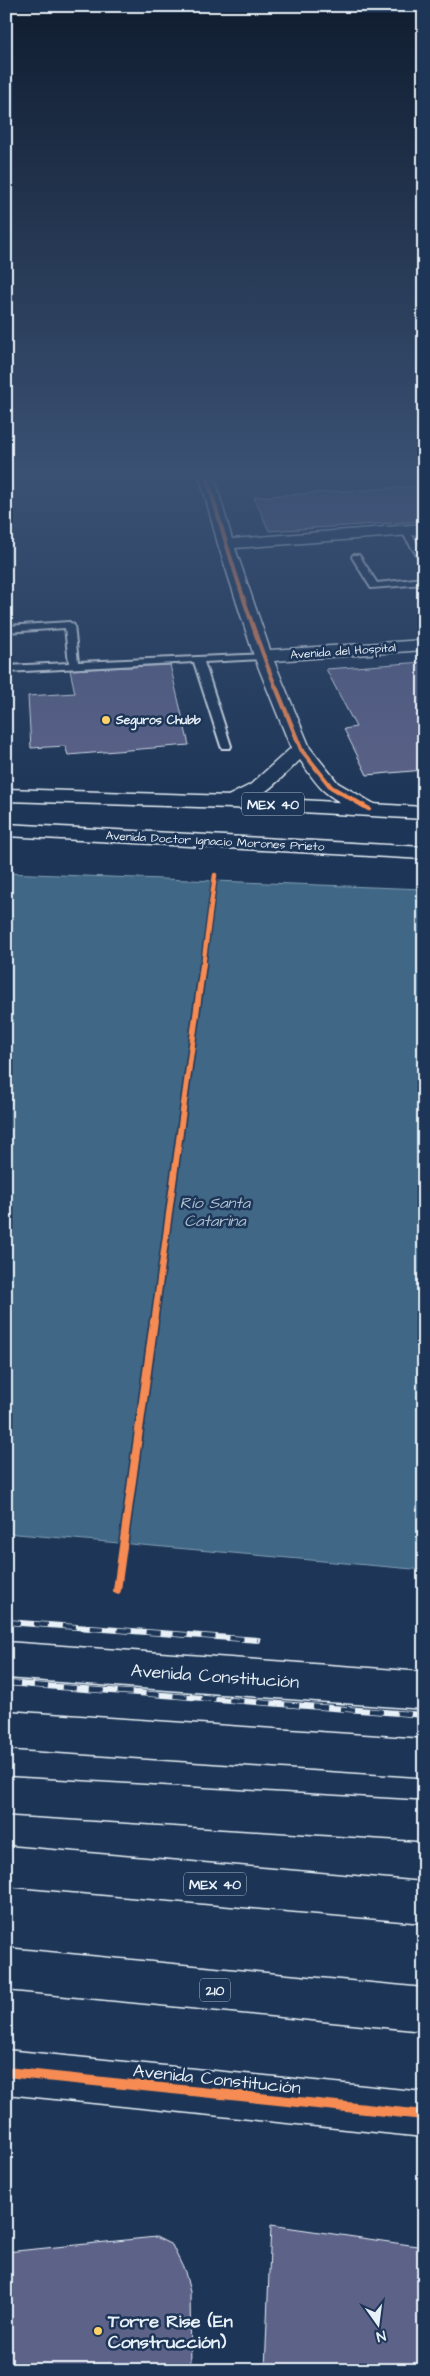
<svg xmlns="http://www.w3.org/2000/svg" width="430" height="2376" font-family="'Architects Daughter',sans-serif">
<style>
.water{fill:#3f6886;stroke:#839fb4}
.building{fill:#5d6289;stroke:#e8f1f8}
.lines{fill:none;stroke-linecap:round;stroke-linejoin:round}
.service-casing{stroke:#e8f1f8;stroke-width:4}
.minor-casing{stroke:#e8f1f8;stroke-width:3}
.tertiary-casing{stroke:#e8f1f8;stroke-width:3}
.primary-casing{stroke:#e8f1f8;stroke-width:3}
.trunk-casing{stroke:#e8f1f8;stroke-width:3}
.service{fill:#1d3557;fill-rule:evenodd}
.minor{fill:#1d3557;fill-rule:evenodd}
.tertiary{fill:#1d3557;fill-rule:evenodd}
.primary{fill:#1d3557;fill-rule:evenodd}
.trunk{fill:#1d3557;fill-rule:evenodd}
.rail-casing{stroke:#e8f1f8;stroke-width:6}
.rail{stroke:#1d3557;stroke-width:4.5;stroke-dasharray:14;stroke-linecap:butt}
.cycleway-far4-casing{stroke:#1d3557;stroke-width:5.5}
.cycleway-far3-casing{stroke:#1d3557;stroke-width:7}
.cycleway-far2-casing{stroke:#1d3557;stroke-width:9}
.cycleway-far1-casing{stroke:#1d3557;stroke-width:11}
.cycleway-casing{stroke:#1d3557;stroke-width:13}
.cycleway-far4{stroke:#f68b52;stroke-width:4}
.cycleway-far3{stroke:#f68b52;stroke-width:4.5}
.cycleway-far2{stroke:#f68b52;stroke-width:6}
.cycleway-far1{stroke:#f68b52;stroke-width:8}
.cycleway{stroke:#f68b52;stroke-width:10}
.poi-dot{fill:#ffd166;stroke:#1d3557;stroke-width:2}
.labels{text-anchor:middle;stroke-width:5;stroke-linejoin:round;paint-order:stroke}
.far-street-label{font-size:12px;fill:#e8f1f8;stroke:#1d3557}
.far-poi-label{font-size:12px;font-weight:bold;fill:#e8f1f8;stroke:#1d3557;text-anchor:start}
.shield{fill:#1d3557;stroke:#abb9c8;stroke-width:1}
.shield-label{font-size:14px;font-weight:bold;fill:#e8f1f8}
.water-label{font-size:16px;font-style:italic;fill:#adc1d0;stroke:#1d3557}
.near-street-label{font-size:18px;fill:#e8f1f8;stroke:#1d3557}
.near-poi-label{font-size:18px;font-weight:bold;fill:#e8f1f8;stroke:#1d3557;text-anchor:start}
</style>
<rect width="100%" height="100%" fill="#1d3557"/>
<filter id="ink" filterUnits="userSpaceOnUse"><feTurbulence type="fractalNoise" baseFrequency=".02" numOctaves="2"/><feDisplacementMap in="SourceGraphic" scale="10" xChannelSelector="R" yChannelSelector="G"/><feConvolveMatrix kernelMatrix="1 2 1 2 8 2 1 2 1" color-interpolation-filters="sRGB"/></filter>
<g filter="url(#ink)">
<polygon class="water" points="6,873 424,889 424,1570 6,1533"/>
<g class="building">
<polygon points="424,486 424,521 269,531 254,497"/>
<polygon points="424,662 424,770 367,775 344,729 356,727 326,669"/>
<polygon points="170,665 189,745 68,755 65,746 31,748 28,696 75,693 70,670"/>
<polygon points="271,2225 424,2247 424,2370 265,2370"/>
<polygon points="156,2237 172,2245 185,2272 190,2292 191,2370 6,2370 6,2252"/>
</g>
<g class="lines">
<defs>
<g id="service">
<polygon points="402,529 408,529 424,553 424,563 420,560 401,531"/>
<polygon points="353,555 359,555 377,583 424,578 424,584 371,588 352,557"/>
<polygon points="69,622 74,625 78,662 266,654 266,658 263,659 204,662 231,746 230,748 222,748 221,746 194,662 6,672 6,666 69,663 65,628 6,632 6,626"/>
</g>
<path id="minor" d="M199,473H213L232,539L424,524V534L235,548L270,650L424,640V650L274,661L310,748L338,783L376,805L379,809L376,813C363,817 334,800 324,791C315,783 307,770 300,760C282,777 250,813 224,806L221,802L224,798L250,785L291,748L254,656L218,544Z"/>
<polygon id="tertiary" points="6,2050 424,2092 424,2137 6,2094"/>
<polygon id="primary" points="6,1711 424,1739 424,1777 6,1749"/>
<g id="trunk">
<polygon points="6,789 231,796 424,807 424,819 231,808 6,801"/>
<polygon points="6,824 424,847 424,859 6,836"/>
<polygon points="6,1642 424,1672 424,1709 6,1678"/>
<polygon points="6,1777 424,1801 424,1841 6,1815"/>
<polygon points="6,1846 424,1882 424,1923 6,1886"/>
<polygon points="6,1948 424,1988 424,2031 6,1990"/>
</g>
</defs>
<use href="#service" class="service-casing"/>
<use href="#minor" class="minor-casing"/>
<use href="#tertiary" class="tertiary-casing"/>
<use href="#primary" class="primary-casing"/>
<use href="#trunk" class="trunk-casing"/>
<use href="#service" class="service"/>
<use href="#minor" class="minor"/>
<use href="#tertiary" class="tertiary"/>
<use href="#primary" class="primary"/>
<use href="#trunk" class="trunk"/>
<defs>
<g id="rail">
<polyline points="6,1622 258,1640"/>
<polyline points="6,1683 424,1715"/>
</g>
</defs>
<use href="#rail" class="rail-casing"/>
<use href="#rail" class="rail"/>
<defs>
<path id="cycleway-far4" d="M206,473C226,546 248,618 276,688"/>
<g id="cycleway-far3">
<polyline points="276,687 301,749 331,787 369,809"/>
<polyline points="203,966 215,875"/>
</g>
<polyline id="cycleway-far2" points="154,1323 203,964"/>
<polyline id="cycleway-far1" points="117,1590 154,1321"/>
<polyline id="cycleway" points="6,2072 424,2115"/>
</defs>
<use href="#cycleway-far4" class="cycleway-far4-casing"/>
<use href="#cycleway-far3" class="cycleway-far3-casing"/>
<use href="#cycleway-far2" class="cycleway-far2-casing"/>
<use href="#cycleway-far1" class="cycleway-far1-casing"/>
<use href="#cycleway" class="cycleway-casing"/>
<use href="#cycleway-far4" class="cycleway-far4"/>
<use href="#cycleway-far3" class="cycleway-far3"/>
<use href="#cycleway-far2" class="cycleway-far2"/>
<use href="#cycleway-far1" class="cycleway-far1"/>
<use href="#cycleway" class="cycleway"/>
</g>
</g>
<linearGradient id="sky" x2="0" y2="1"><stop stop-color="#101d30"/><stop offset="0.59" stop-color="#3a5174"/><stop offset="1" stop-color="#3a5174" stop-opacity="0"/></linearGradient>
<rect width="430" height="805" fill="url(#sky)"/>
<g class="poi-dot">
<circle cx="106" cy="720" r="5"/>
<circle cx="98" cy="2331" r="5"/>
</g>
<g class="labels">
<g class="far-street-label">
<text transform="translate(343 651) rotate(-4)" y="4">Avenida del Hospital</text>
<text transform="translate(215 841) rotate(3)" y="4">Avenida Doctor Ignacio Morones Prieto</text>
</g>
<g class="far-poi-label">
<text x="116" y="724">Seguros Chubb</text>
</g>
<g class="shield">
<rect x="242" y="792.5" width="62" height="23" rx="4"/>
<rect x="184" y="1872.5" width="62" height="23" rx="4"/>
<rect x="200" y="1978.5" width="30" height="23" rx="4"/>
</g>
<g class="shield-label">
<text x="273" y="809">MEX 40</text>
<text x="215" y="1889">MEX 40</text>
<text x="215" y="1995">210</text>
</g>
<g class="water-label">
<text x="215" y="1208">Río Santa<tspan x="215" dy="18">Catarina</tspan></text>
</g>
<g class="near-street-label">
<text transform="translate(215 1676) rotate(4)" y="6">Avenida Constitución</text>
<text transform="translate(217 2079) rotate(6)" y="6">Avenida Constitución</text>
</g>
<g class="near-poi-label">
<text x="108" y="2327">Torre Rise (En<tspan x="108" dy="21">Construcción)</tspan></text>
</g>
</g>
<rect width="430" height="2376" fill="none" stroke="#1d3557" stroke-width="25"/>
<rect x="12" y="12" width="405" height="2351" fill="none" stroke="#e8f1f8" stroke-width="2" filter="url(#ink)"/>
<g transform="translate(378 2324) rotate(166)" stroke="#1d3557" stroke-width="4" paint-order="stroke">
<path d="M0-4L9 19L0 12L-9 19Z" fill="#e8f1f8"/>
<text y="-8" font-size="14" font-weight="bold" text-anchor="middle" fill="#e8f1f8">N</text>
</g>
</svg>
